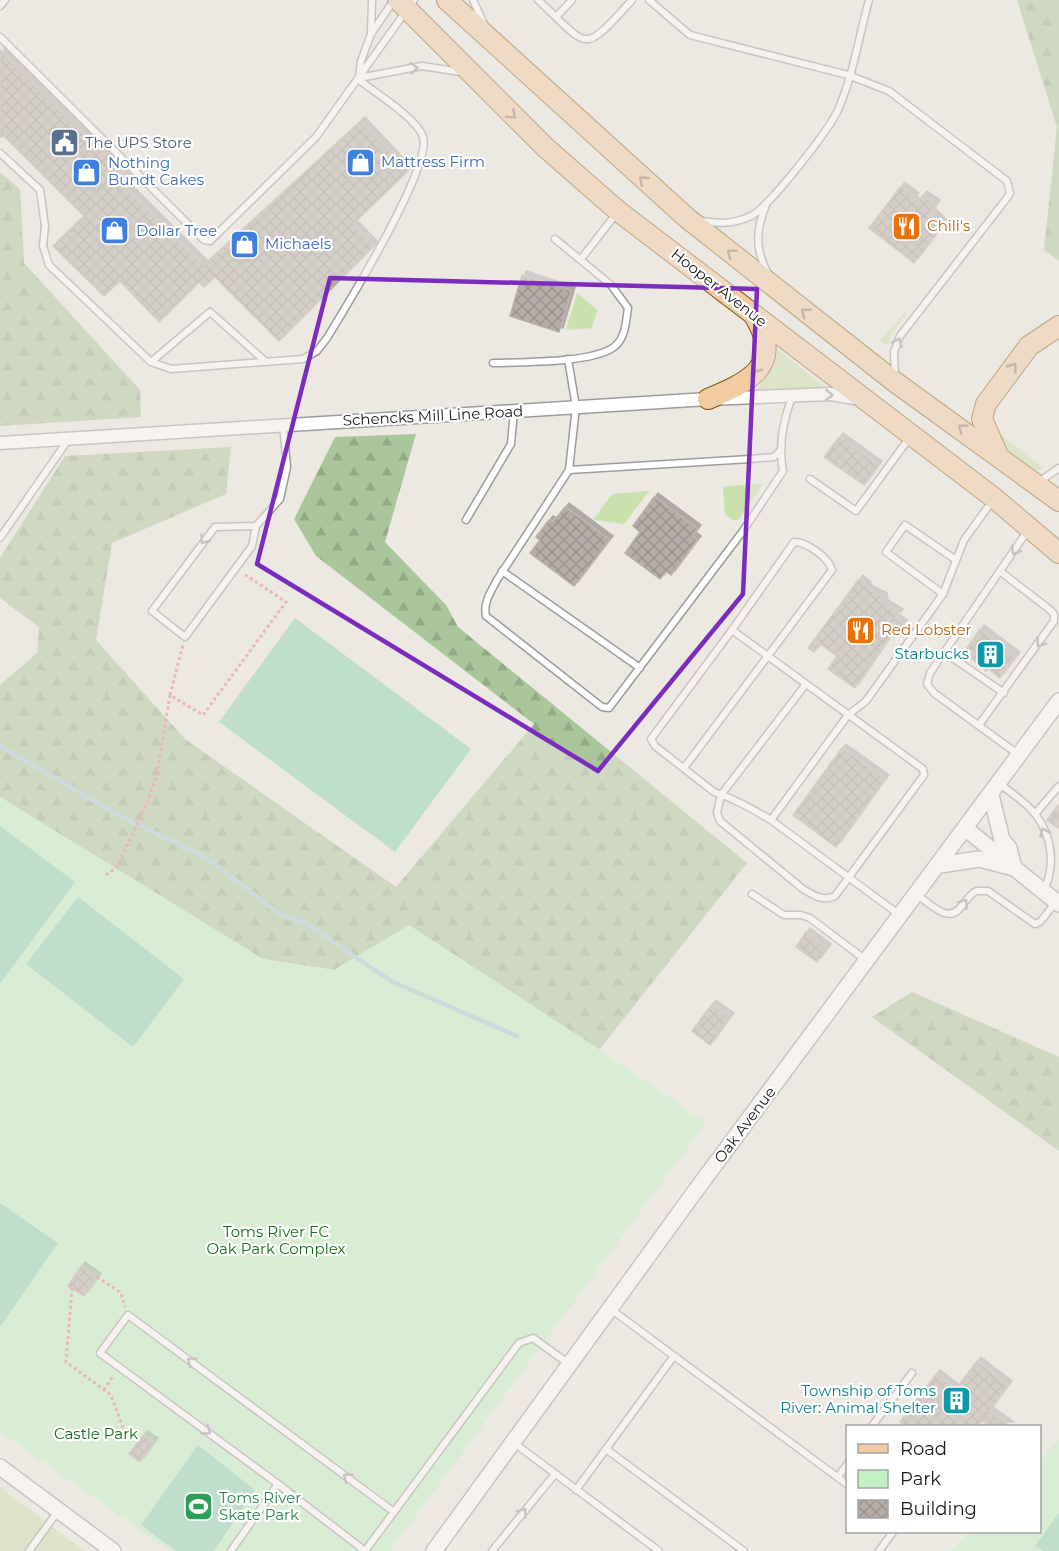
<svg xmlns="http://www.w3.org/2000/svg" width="1059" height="1551" font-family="Montserrat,sans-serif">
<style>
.grass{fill:#c9e1ad}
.forest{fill:url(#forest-firs)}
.park{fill:#c2f2c4}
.pitch{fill:#88d3b2}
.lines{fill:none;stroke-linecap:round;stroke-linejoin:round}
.stream{stroke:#a7cdd5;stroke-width:4.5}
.building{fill:url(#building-cross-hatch);stroke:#bcaea6;stroke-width:1.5;filter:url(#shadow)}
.service-casing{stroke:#9c9c9c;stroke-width:9}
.minor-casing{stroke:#9c9c9c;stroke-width:15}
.tertiary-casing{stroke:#9c9c9c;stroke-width:18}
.primary-casing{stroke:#835710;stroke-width:22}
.path{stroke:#ea7b75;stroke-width:3;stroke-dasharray:3 3;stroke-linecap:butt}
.service{stroke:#fff;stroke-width:6}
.minor{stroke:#fff;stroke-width:12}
.tertiary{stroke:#fff;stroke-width:15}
.primary{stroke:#f1cba2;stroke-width:20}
.oneway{stroke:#989898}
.oneway2{stroke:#917c65}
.marked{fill:none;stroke:#7b2cbf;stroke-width:4.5;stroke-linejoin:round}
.labels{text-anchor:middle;stroke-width:4.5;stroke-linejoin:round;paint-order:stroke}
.service-label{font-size:15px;fill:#4e5e75;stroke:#fff;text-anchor:start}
.shop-label{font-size:15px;fill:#366cbe;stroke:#fff;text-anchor:start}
.food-label{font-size:15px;fill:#c56008;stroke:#fff;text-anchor:start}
.street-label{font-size:15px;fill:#1b1b1b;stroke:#fff}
.culture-label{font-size:15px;fill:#0d838f;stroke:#fff;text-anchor:end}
.park-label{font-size:15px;fill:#176c19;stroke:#fff}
.leisure-label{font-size:15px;fill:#27864d;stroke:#fff;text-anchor:start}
</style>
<defs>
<pattern id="forest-firs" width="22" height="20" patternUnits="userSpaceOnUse" patternTransform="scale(1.5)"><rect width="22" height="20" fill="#aac79b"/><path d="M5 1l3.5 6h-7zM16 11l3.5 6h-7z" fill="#92aa85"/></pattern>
<pattern id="building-cross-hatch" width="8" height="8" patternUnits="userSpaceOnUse" patternTransform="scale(1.5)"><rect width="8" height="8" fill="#b5ada8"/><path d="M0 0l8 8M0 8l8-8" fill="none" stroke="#9b9490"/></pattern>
<filter id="shadow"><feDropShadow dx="4" dy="-4" stdDeviation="0" flood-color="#0004"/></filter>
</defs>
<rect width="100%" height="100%" fill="#ece8e2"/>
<g class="grass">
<polygon points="577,293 597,310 592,328 566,330"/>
<polygon points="904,313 907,313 892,332 887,345 880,341"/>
<polygon points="777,349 823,385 822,388 756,392 755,390 770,371"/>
<polygon points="992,429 1039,464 1043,469 1034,470 1003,446"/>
<polygon points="764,483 738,520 733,520 725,515 723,487"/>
<polygon points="649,491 624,524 593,520 612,494"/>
<polygon points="0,1487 84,1551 0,1551"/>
</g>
<g class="forest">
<polygon points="1017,0 1059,0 1059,261 1044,250 1057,127"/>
<polygon points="0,172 20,189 24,263 140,390 141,417 0,426"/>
<polygon points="416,434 385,542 446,605 458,627 747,863 599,1050 409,926 334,970 263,959 0,797 0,685 37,653 39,627 0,598 0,558 65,456 231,447 226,494 112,543 96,640 185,739 396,887 534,724 316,556 294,519 335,437"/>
<polygon points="912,992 1059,1057 1059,1151 872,1017"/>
</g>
<g class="park">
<polygon points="0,797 263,959 334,970 409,925 590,1043 706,1123 390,1551 170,1551 0,1432"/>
<polygon points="1059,1440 1059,1551 950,1551 969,1532 1040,1532 1040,1460"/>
</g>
<g class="pitch">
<polygon points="295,618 471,749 395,852 219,722"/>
<polygon points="0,826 75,882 0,984"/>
<polygon points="78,897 184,979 133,1047 26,964"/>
<polygon points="0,1203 58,1243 0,1327"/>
<polygon points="198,1445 255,1490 214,1551 176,1551 141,1525"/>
<polygon points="1059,1513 1059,1551 1043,1551 1035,1546"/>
</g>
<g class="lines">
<polyline class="stream" points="0,746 120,816 205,857 281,915 305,923 391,981 517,1036"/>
</g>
<g class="building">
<polygon points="0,50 129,179 125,186 204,265 361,121 408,171 353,224 374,246 279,341 215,277 204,287 199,282 159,322 120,281 104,296 53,246 84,216 4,136 0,137"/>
<polygon points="901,186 915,197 912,200 917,203 923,195 936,204 931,212 943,224 914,263 869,228"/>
<polygon points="522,275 571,291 559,332 510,316"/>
<polygon points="839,437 878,465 864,485 824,457"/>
<polygon points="654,497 697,529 692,536 697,540 671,575 666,571 660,579 625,553 640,532 633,526"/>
<polygon points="565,507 609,540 574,586 530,553 540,540 536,537 549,520 553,522"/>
<polygon points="859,579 867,586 866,588 883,597 884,604 899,613 895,618 903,624 893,637 890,636 855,688 828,669 837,656 820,644 814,652 808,648"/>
<polygon points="980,629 1016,656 1000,678 988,669 986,671 964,652"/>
<polygon points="842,748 885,779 836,847 793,815"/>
<polygon points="1059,804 1059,829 1047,820"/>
<polygon points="806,932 827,948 817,962 796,947"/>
<polygon points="712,1004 730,1017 710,1045 692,1031"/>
<polygon points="81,1266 97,1277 84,1296 68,1286"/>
<polygon points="977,1361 1008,1385 989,1411 1010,1426 989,1426 982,1421 978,1426 906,1426 900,1422 936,1374 956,1389"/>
<polygon points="143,1435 154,1442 140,1462 129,1454"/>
</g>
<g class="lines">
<defs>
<g id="service">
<polyline points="473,0 484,24"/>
<path d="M538,0C590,48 581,56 632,0"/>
<polyline points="649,0 690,35 848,75 889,91 1007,181 1010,193 1007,198 900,336 894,352 895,375"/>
<polyline points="0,6 5,0"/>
<polyline points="556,17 572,0"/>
<polyline points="371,34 394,0"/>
<polyline points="0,37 204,240 210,241 316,137 414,0"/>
<polyline points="359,78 422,66 461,72"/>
<polyline points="359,78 361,61 371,34 372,0"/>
<path d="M0,153L40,190L45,226L43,246L49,265L151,362L171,369L303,359L317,351L327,338C346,307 432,167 423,137C417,118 374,92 358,79"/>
<path d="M766,205C756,229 755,249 767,272"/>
<path d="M702,221C720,224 734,224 751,216C769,207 829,130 838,110C853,76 859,36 869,0"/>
<polyline points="581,259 616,214"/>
<polyline points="568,359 576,407 569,470 750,459 774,457 779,452"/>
<polyline points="151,362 210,312 265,361"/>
<path d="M493,363C522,362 593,363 614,347C626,338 626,320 628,308L611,285L555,239"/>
<path d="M569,470L497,580C491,592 483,602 486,616L602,707L609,708L743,531L783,471C778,446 783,421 792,397"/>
<polyline points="810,479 856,511 910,437"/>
<polyline points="1037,483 1059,468"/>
<polyline points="466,520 511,444 514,411"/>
<polyline points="256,526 215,527 152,611 185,637 252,546 256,526 280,499 287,467 283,425"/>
<polyline points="0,538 68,440"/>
<polyline points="502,571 640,668"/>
<polyline points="943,594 886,552 905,525 956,560"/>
<polyline points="944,652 1004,693"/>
<polyline points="979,725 1054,621 1054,614 1049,609 1001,572"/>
<polyline points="1019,755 934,693 927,684 930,673 1028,530"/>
<path d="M684,768L832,570C828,557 807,542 794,542L732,630"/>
<path d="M999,783C1011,793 1027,803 1036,815C1053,838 1055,866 1044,891"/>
<polyline points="1035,814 1059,786"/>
<path d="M771,820C752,809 735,799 714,792L655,746L651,739L732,630L923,769L924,775L835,896C823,902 813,895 803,889L720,821L717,813L721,795L806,684"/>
<polyline points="752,894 784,915 801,915 810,918 867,961"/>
<path d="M917,895C928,902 947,923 959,909C965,903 968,896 976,891H988L1035,924L1040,922L1056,902"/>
<polyline points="901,916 771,820 848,715 866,701 943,594 964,540 993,500"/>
<polyline points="612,1310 848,1485"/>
<polyline points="872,1426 912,1373"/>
<polyline points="514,1443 659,1551"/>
<polyline points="606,1449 744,1551"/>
<polyline points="838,1477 848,1463"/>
<polyline points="278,1484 100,1353 128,1315 394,1512"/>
<polyline points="576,1490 674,1356"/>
<polyline points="29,1551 58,1511"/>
<polyline points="231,1551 278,1484 365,1551 519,1343 533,1338 569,1364"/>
<polyline points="492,1551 555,1474"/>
<polyline points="879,1551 893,1532"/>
</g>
<polyline id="minor" points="0,443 708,399 831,394 861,399"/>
<g id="tertiary">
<polyline points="966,829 1059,904"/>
<polyline points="940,865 979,859 1014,868 1009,848 1002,840 991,795"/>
<polyline points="0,1467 113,1551"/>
<polyline points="434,1551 699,1186 1059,701"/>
</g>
<g id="primary">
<polyline points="398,0 546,148 618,211 994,498 1059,553"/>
<polyline points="447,0 687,218 895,382 1059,501"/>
<path d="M708,399C746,383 784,367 756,319"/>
<polyline points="997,453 982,419 986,404 1029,346 1059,326"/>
</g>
</defs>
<use href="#service" class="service-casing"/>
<use href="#minor" class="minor-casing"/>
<use href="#tertiary" class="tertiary-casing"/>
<use href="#primary" class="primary-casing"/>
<g class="path">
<polyline points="170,695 183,645"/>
<polyline points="106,875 117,867 147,803 157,774 170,695 203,715 286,602 244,574"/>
<polyline points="97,1277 121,1293 125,1307"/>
<polyline points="72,1288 66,1362 111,1395 126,1436"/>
<polyline points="104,1390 113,1376"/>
</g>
<use href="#service" class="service"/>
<use href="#minor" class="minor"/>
<use href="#tertiary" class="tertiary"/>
<use href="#primary" class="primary"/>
</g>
<defs><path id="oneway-chevron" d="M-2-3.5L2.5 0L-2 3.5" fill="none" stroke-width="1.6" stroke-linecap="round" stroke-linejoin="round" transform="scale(1.5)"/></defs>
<g class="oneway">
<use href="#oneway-chevron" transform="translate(414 68) rotate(-6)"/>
<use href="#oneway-chevron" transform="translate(898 342) rotate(-65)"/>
<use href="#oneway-chevron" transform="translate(829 395) rotate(1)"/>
<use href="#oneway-chevron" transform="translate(204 540) rotate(127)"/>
<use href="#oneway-chevron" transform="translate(1015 551) rotate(122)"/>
<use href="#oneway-chevron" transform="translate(1040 643) rotate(126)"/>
<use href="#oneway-chevron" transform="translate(1044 832) rotate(-114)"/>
<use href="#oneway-chevron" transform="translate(964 903) rotate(-54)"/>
<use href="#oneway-chevron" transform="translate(191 1361) rotate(-143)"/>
<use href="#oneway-chevron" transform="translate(207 1431) rotate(36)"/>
<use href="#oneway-chevron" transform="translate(347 1477) rotate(-143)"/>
<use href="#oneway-chevron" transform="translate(523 1512) rotate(-52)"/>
</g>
<g class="oneway2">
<use href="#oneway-chevron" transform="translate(512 115) rotate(44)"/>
<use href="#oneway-chevron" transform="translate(643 180) rotate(-139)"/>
<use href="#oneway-chevron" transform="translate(731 253) rotate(-141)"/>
<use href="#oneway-chevron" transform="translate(805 312) rotate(-142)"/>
<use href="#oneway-chevron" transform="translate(1013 367) rotate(-53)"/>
<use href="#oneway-chevron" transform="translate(756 369) rotate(125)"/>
<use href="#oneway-chevron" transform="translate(962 428) rotate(-144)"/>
</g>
<path d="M0 0H1059V1551H0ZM330,278L757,289L743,594L598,771L257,564Z" fill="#ece8e2" fill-opacity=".55" fill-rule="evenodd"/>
<path class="marked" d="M330,278L757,289L743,594L598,771L257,564Z"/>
<defs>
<symbol id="civic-square" viewBox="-11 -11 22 22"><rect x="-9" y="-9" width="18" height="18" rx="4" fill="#5c6f8a" stroke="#fff"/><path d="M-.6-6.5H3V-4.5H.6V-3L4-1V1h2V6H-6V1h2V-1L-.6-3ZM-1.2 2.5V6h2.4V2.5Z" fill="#fff"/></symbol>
<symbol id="shop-square" viewBox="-11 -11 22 22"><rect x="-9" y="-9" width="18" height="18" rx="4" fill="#3f7fe0" stroke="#fff"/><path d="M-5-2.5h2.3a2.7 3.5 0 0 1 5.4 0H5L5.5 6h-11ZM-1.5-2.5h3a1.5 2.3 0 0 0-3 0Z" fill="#fff"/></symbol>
<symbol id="restaurant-square" viewBox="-11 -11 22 22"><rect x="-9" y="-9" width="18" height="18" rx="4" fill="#e8710a" stroke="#fff"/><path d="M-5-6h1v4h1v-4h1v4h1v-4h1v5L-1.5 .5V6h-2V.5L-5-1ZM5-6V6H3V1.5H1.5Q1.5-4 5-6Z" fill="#fff"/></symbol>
<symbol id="building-square" viewBox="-11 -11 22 22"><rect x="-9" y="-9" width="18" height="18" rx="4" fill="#0f9aa8" stroke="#fff"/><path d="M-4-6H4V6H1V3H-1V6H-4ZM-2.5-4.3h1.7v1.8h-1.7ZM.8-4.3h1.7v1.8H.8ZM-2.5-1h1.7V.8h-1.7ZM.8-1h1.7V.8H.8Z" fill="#fff"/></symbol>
<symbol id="stadium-square" viewBox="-11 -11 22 22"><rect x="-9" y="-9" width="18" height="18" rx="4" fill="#2e9e5b" stroke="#fff"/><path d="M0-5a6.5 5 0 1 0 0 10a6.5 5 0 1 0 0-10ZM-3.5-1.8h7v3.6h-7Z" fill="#fff"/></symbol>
</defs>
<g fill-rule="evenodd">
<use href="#civic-square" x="48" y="126" width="33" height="33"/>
<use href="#shop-square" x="344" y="146" width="33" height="33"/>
<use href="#shop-square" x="70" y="156" width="33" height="33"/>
<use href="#restaurant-square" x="890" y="210" width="33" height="33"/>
<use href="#shop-square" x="98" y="214" width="33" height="33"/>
<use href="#shop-square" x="228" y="228" width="33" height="33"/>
<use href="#restaurant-square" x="844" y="614" width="33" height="33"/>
<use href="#building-square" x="974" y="638" width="33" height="33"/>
<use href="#building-square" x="940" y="1384" width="33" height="33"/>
<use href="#stadium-square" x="182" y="1490" width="33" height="33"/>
</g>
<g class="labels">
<g class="service-label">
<text x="85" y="148">The UPS Store</text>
</g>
<g class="shop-label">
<text x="381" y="167">Mattress Firm</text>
<text x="108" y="168">Nothing<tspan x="108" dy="17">Bundt Cakes</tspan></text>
<text x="136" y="236">Dollar Tree</text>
<text x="265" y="249">Michaels</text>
</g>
<g class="food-label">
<text x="927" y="231">Chili's</text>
<text x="881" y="635">Red Lobster</text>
</g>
<g class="street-label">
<text transform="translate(719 288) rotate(38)" y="5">Hooper Avenue</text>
<text transform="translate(433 416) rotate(-3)" y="5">Schencks Mill Line Road</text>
<text transform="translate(745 1125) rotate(-53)" y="5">Oak Avenue</text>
</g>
<g class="culture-label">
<text x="969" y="659">Starbucks</text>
<text x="936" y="1396">Township of Toms<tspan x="936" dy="17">River: Animal Shelter</tspan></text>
</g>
<g class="park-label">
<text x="276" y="1237">Toms River FC<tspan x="276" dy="17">Oak Park Complex</tspan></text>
<text x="96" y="1439">Castle Park</text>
</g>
<g class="leisure-label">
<text x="219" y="1503">Toms River<tspan x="219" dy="17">Skate Park</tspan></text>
</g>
</g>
<rect x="846" y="1425" width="195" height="108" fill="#ffffff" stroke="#a4a4a4" stroke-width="1.5"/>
<rect x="858" y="1444" width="30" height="9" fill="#f1cba2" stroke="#a4a4a4" stroke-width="1.5"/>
<text x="900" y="1455" font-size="18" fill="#1b1b1b">Road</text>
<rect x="858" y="1470" width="30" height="18" fill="#c2f2c4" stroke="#a4a4a4" stroke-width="1.5"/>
<text x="900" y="1485" font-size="18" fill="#1b1b1b">Park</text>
<rect x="858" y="1500" width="30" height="18" fill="url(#building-cross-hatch)" stroke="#a4a4a4" stroke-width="1.5"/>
<text x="900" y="1515" font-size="18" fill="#1b1b1b">Building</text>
</svg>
